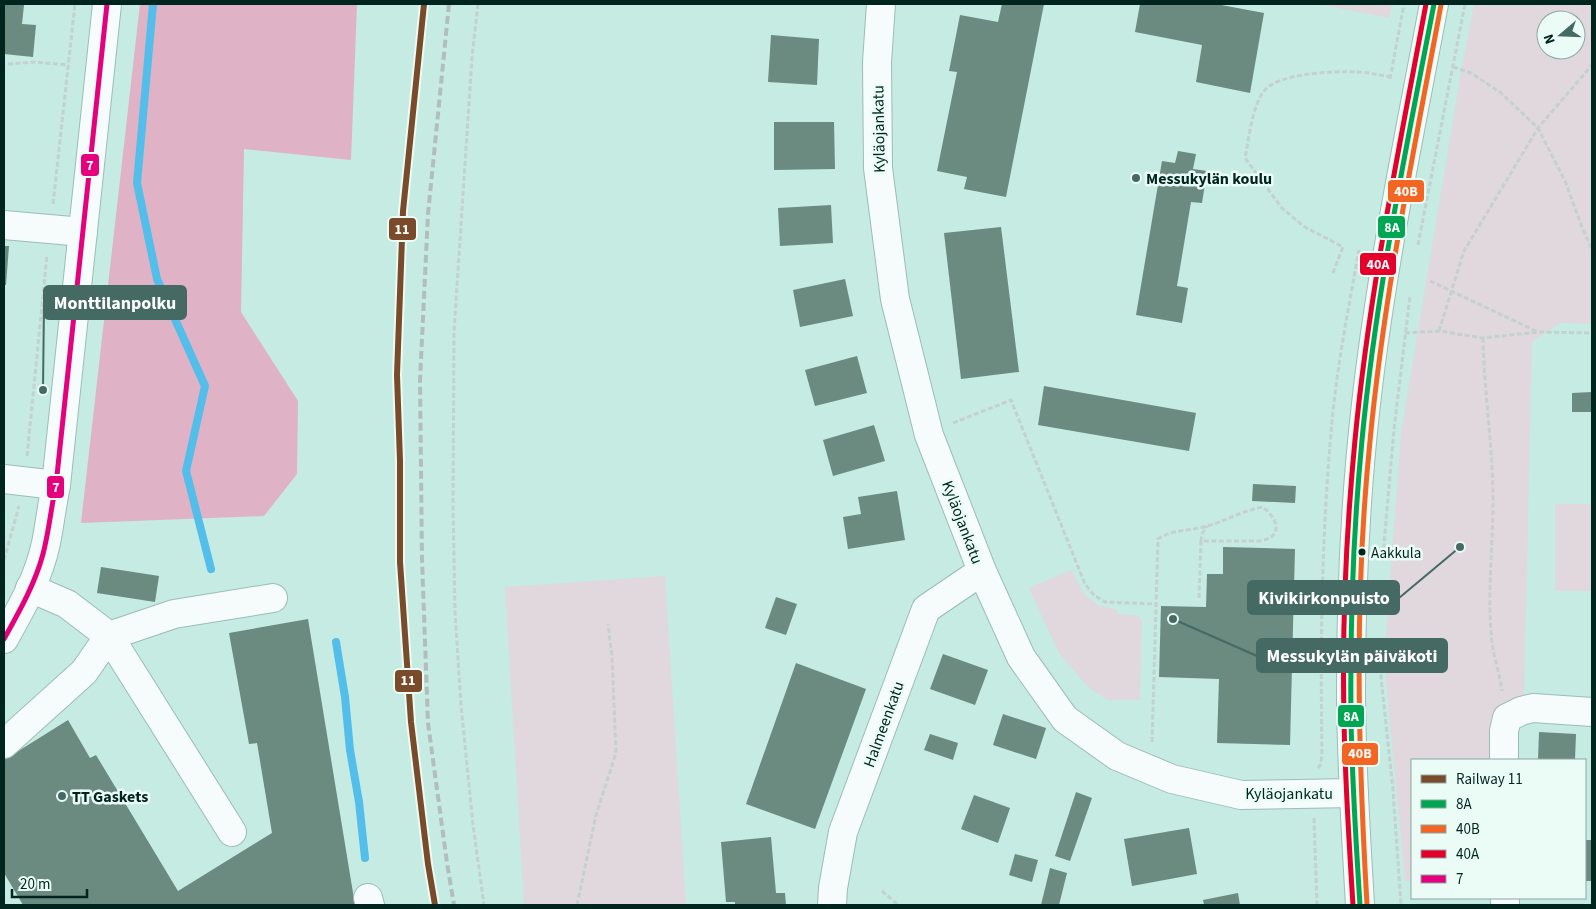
<svg xmlns="http://www.w3.org/2000/svg" width="1596" height="909" font-family="'Source Sans 3',sans-serif">
<style>
.green{fill:#e0d8dc;fill-rule:evenodd}
.forest{fill:#dfb2c5}
.lines{fill:none;stroke-linecap:round;stroke-linejoin:round}
.stream{stroke:#53beea;stroke-width:8}
.building{fill:#6b8a80}
.minor-casing{stroke:#9bbdb5;stroke-width:30}
.major-casing{stroke:#9bbdb5;stroke-width:30}
.path{stroke:#c5d1ce;stroke-width:3;stroke-dasharray:5 2.5;stroke-linecap:butt}
.minor{stroke:#f6fcfb;stroke-width:28}
.major{stroke:#f6fcfb;stroke-width:28}
.rail{stroke:#b3bebc;stroke-width:4;stroke-dasharray:8 4;stroke-linecap:butt}
.bus-1-casing{stroke:#ebfcf7;stroke-width:9}
.bus-2-casing{stroke:#ebfcf7;stroke-width:9}
.bus-3-casing{stroke:#ebfcf7;stroke-width:9}
.bus-4-casing{stroke:#ebfcf7;stroke-width:9}
.bus-1{stroke:#00a651;stroke-width:5}
.bus-2{stroke:#f26522;stroke-width:5}
.bus-3{stroke:#e4002b;stroke-width:5}
.bus-4{stroke:#e5007d;stroke-width:5}
.rail-1-casing{stroke:#ebfcf7;stroke-width:10}
.rail-1{stroke:#7a4b2a;stroke-width:6}
.poi-dot{fill:#456a63;stroke:#ebfcf7;stroke-width:2}
.bus-dot{fill:#00251e;stroke:#ebfcf7;stroke-width:2}
.labels{text-anchor:middle;stroke-width:5;stroke-linejoin:round;paint-order:stroke}
.bus-label{font-size:15px;fill:#00251e;stroke:#ebfcf7;text-anchor:start}
.street-label{font-size:16px;fill:#00251e;stroke:#ebfcf7}
.poi-label{font-size:16px;font-weight:bold;fill:#00251e;stroke:#ebfcf7;text-anchor:start}
.leader{fill:none;stroke:#456a63;stroke-width:2}
.callout-dot{fill:#456a63;stroke:#ebfcf7;stroke-width:2}
.callout{fill:#456a63;stroke:#456a63;stroke-width:2}
.callout-label{font-size:18px;text-anchor:middle;font-weight:bold;fill:#fff}
.line-badge{stroke:#ebfcf7;stroke-width:2}
.badge-label{font-size:14px;text-anchor:middle;font-weight:bold;fill:#fff}
</style>
<rect width="100%" height="100%" fill="#c5ebe2"/>
<g class="green">
<polygon points="1318,4 1392,4 1389,18"/>
<path d="M1474,4H1592V324L1560,323L1532,342L1524,696L1498,706L1496,760H1412V881H1405L1384,660L1401,433L1460,78ZM1546,20H1576V50H1546Z"/>
<rect x="1555" y="504" width="37" height="87"/>
<polygon points="1071,570 1085,595 1098,605 1118,610 1118,614 1139,616 1142,621 1140,700 1108,700 1088,687 1059,653 1029,588"/>
<polygon points="665,576 686,905 524,905 505,587"/>
</g>
<polygon class="forest" points="140,4 357,4 351,160 244,149 241,312 298,401 297,474 264,516 81,523"/>
<g class="lines">
<g class="stream">
<polyline points="153,4 137,183 157,279 205,386 186,471 211,569"/>
<polyline points="336,642 345,697 350,750 359,802 365,858"/>
</g>
</g>
<g class="building">
<polygon points="4,4 24,5 22,24 36,25 33,57 4,54"/>
<polygon points="1002,4 1044,4 1006,197 964,189 967,177 937,171 957,72 949,71 960,15 998,22"/>
<polygon points="1140,4 1216,4 1264,13 1250,93 1196,82 1202,45 1135,32"/>
<polygon points="771,35 819,39 817,85 768,82"/>
<polygon points="774,122 834,122 835,169 774,170"/>
<polygon points="1178,151 1196,154 1193,169 1207,171 1202,203 1191,202 1177,286 1188,288 1182,323 1136,315 1162,161 1175,163"/>
<polygon points="831,205 833,243 780,246 778,208"/>
<polygon points="1001,227 1019,372 961,379 944,233"/>
<polygon points="4,246 9,246 6,285 4,285"/>
<polygon points="845,279 853,316 800,327 793,290"/>
<polygon points="857,356 867,393 815,406 805,370"/>
<polygon points="1044,386 1196,413 1189,451 1038,425"/>
<polygon points="1592,392 1592,412 1572,412 1572,393"/>
<polygon points="874,425 885,461 833,476 823,440"/>
<polygon points="1253,484 1296,486 1295,503 1252,501"/>
<polygon points="897,491 905,540 848,549 843,517 861,514 858,497"/>
<polygon points="1223,547 1295,549 1290,745 1217,743 1219,679 1159,677 1161,606 1206,607 1207,574 1223,574"/>
<polygon points="101,567 159,576 155,602 97,593"/>
<polygon points="776,597 797,604 786,635 765,628"/>
<polygon points="308,619 355,905 23,905 4,873 4,760 68,720 90,758 96,755 178,891 272,833 257,743 249,744 229,633"/>
<polygon points="943,654 988,670 975,705 930,689"/>
<polygon points="796,663 866,689 815,829 746,804"/>
<polygon points="1003,714 1046,728 1036,759 993,745"/>
<polygon points="1539,732 1576,734 1575,760 1538,760"/>
<polygon points="930,734 958,743 953,760 924,750"/>
<polygon points="1076,792 1092,798 1070,861 1055,856"/>
<polygon points="974,795 1010,808 998,843 961,829"/>
<polygon points="1189,828 1197,874 1132,886 1124,839"/>
<polygon points="771,837 776,893 785,893 786,905 735,905 735,902 726,902 721,842"/>
<rect x="1585" y="840" width="7" height="41"/>
<polygon points="1015,854 1038,860 1032,882 1009,875"/>
<polygon points="1050,868 1067,873 1059,905 1041,905"/>
<polygon points="1238,893 1240,905 1204,905 1203,900"/>
</g>
<g class="lines">
<defs>
<g id="minor">
<polyline points="881,4 877,62 878,168 895,299 929,435 982,571 1021,657 1065,719 1117,756 1172,779 1241,795 1354,793"/>
<polyline points="4,225 83,232"/>
<polyline points="4,479 56,485"/>
<polyline points="30,588 67,604 109,636 232,832"/>
<path d="M4,639C21,609 39,577 46,543C50,523 52,504 56,485L107,4"/>
<polyline points="4,744 84,672 109,636 174,614 273,598"/>
<polyline points="1504,760 1504,731 1507,718 1521,711 1533,708 1592,712"/>
<polyline points="368,898 370,905"/>
<polyline points="1505,898 1505,905"/>
<polyline points="832,905 833,888 843,832 926,609 982,571"/>
</g>
<path id="major" d="M1360,905C1356,834 1351,762 1351,691C1351,595 1355,499 1366,404C1381,270 1409,137 1434,4"/>
</defs>
<use href="#minor" class="minor-casing"/>
<use href="#major" class="major-casing"/>
<g class="path">
<polyline points="478,4 472,57 454,332 453,506 455,612 461,705 473,825 484,905"/>
<polyline points="8,64 35,62 68,65"/>
<polyline points="1453,67 1471,73 1501,93 1538,128 1565,181 1582,227 1592,250"/>
<polyline points="1390,79 1404,4"/>
<polyline points="53,204 75,4"/>
<polyline points="1418,245 1465,4"/>
<path d="M1333,273L1343,247L1303,226L1282,208L1245,158C1249,139 1252,106 1264,91C1278,73 1334,71 1356,72C1368,72 1379,75 1391,77"/>
<polyline points="1430,281 1538,332"/>
<polyline points="1439,331 1464,251 1538,128 1592,65"/>
<polyline points="1405,333 1439,331 1483,338 1538,332 1592,333"/>
<path d="M1483,338C1484,392 1493,446 1493,501C1493,550 1486,601 1493,650C1496,663 1500,677 1502,691"/>
<polyline points="953,423 1011,400 1085,584 1094,595 1105,602 1156,604"/>
<polyline points="27,456 47,255"/>
<polyline points="1383,556 1394,429 1410,296"/>
<polyline points="4,560 19,506"/>
<polyline points="1199,598 1201,541"/>
<polyline points="1380,667 1393,790 1401,905"/>
<path d="M1152,742L1158,539C1172,529 1191,531 1207,526C1226,521 1243,510 1263,507C1278,519 1284,537 1260,541H1201L1202,534L1207,526"/>
<path d="M1318,768L1321,764L1322,752C1320,638 1322,524 1333,411C1339,357 1349,304 1359,250"/>
<polyline points="1314,818 1317,905"/>
<polyline points="882,891 898,905"/>
<polyline points="577,905 596,815 616,753 612,657 608,624"/>
</g>
<use href="#minor" class="minor"/>
<use href="#major" class="major"/>
<polyline class="rail" points="449,4 428,214 420,380 422,560 428,723 447,863 454,905"/>
<defs>
<path id="bus-1" d="M1360,905C1356,843 1352,781 1351,718C1350,626 1353,533 1362,440C1376,293 1406,149 1434,4"/>
<path id="bus-2" d="M1367,905C1358,748 1354,597 1370,441C1384,294 1414,150 1441,5"/>
<path id="bus-3" d="M1353,905C1349,843 1345,781 1344,718C1342,626 1346,533 1355,440C1369,293 1399,149 1426,4"/>
<path id="bus-4" d="M4,639C19,612 35,584 43,554C49,531 51,508 56,485L107,4"/>
</defs>
<use href="#bus-1" class="bus-1-casing"/>
<use href="#bus-2" class="bus-2-casing"/>
<use href="#bus-3" class="bus-3-casing"/>
<use href="#bus-4" class="bus-4-casing"/>
<use href="#bus-1" class="bus-1"/>
<use href="#bus-2" class="bus-2"/>
<use href="#bus-3" class="bus-3"/>
<use href="#bus-4" class="bus-4"/>
<defs>
<polyline id="rail-1" points="424,4 403,211 397,375 400,461 400,562 411,722 428,864 435,905"/>
</defs>
<use href="#rail-1" class="rail-1-casing"/>
<use href="#rail-1" class="rail-1"/>
</g>
<g class="poi-dot">
<circle cx="1136" cy="178" r="5"/>
<circle cx="62" cy="796" r="5"/>
</g>
<circle class="bus-dot" cx="1362" cy="552" r="4.5"/>
<g class="labels">
<g class="bus-label">
<text x="1371" y="558">Aakkula</text>
</g>
<g class="street-label">
<text transform="translate(878 129) rotate(-91)" y="6">Kyläojankatu</text>
<text transform="translate(963 522) rotate(69)" y="6">Kyläojankatu</text>
<text transform="translate(883 724) rotate(-70)" y="6">Halmeenkatu</text>
<text x="1289" y="799">Kyläojankatu</text>
</g>
<g class="poi-label">
<text x="1146" y="184">Messukylän koulu</text>
<text x="72" y="802">TT Gaskets</text>
</g>
</g>
<path class="leader" d="M43 390L44 302M1460 547L1399 598M1173 619L1257 656"/>
<g class="callout-dot">
<circle cx="43" cy="390" r="5"/>
<circle cx="1460" cy="547" r="5"/>
<circle cx="1173" cy="619" r="5"/>
</g>
<g class="callout">
<rect x="44" y="286" width="142" height="33" rx="5"/>
<rect x="1248" y="581" width="151" height="33" rx="5"/>
<rect x="1257" y="639" width="190" height="33" rx="5"/>
</g>
<g class="callout-label">
<text x="115" y="309">Monttilanpolku</text>
<text x="1324" y="604">Kivikirkonpuisto</text>
<text x="1352" y="662">Messukylän päiväkoti</text>
</g>
<g class="line-badge">
<rect x="80" y="153" width="20" height="24" rx="5" fill="#e5007d"/>
<rect x="1387" y="179" width="38" height="24" rx="5" fill="#f26522"/>
<rect x="1377" y="215" width="29" height="24" rx="5" fill="#00a651"/>
<rect x="388" y="217" width="29" height="24" rx="5" fill="#7a4b2a"/>
<rect x="1359" y="252" width="38" height="24" rx="5" fill="#e4002b"/>
<rect x="46" y="475" width="19" height="24" rx="5" fill="#e5007d"/>
<rect x="394" y="669" width="29" height="24" rx="5" fill="#7a4b2a"/>
<rect x="1337" y="704" width="28" height="24" rx="5" fill="#00a651"/>
<rect x="1341" y="742" width="38" height="24" rx="5" fill="#f26522"/>
</g>
<g class="badge-label">
<text x="90" y="170">7</text>
<text x="1406" y="196">40B</text>
<text x="1392" y="232">8A</text>
<text x="402" y="234">11</text>
<text x="1378" y="269">40A</text>
<text x="56" y="492">7</text>
<text x="408" y="685">11</text>
<text x="1351" y="721">8A</text>
<text x="1360" y="758">40B</text>
</g>
<rect width="1596" height="909" fill="none" stroke="#00251e" stroke-width="10"/>
<rect x="1411" y="759" width="175" height="140" fill="#ebfcf7" stroke="#8da6a0"/>
<rect x="1421" y="775" width="25" height="8" fill="#7a4b2a" stroke="#8da6a0"/>
<text x="1456" y="784" font-size="15" fill="#00251e">Railway 11</text>
<rect x="1421" y="800" width="25" height="8" fill="#00a651" stroke="#8da6a0"/>
<text x="1456" y="809" font-size="15" fill="#00251e">8A</text>
<rect x="1421" y="825" width="25" height="8" fill="#f26522" stroke="#8da6a0"/>
<text x="1456" y="834" font-size="15" fill="#00251e">40B</text>
<rect x="1421" y="850" width="25" height="8" fill="#e4002b" stroke="#8da6a0"/>
<text x="1456" y="859" font-size="15" fill="#00251e">40A</text>
<rect x="1421" y="875" width="25" height="8" fill="#e5007d" stroke="#8da6a0"/>
<text x="1456" y="884" font-size="15" fill="#00251e">7</text>
<g transform="translate(1561 35) rotate(251)"><circle r="24" fill="#ebfcf7" stroke="#8da6a0"/>
<path d="M0-4L9 19L0 12L-9 19Z" fill="#456a63"/>
<text y="-8" font-size="14" font-weight="bold" text-anchor="middle" fill="#00251e">N</text>
</g>
<path d="M12 889v8h75v-8" fill="none" stroke="#00251e" stroke-width="2.5"/>
<text x="20" y="889" font-size="15" fill="#00251e" stroke="#ebfcf7" stroke-width="4" paint-order="stroke">20 m</text>
</svg>
